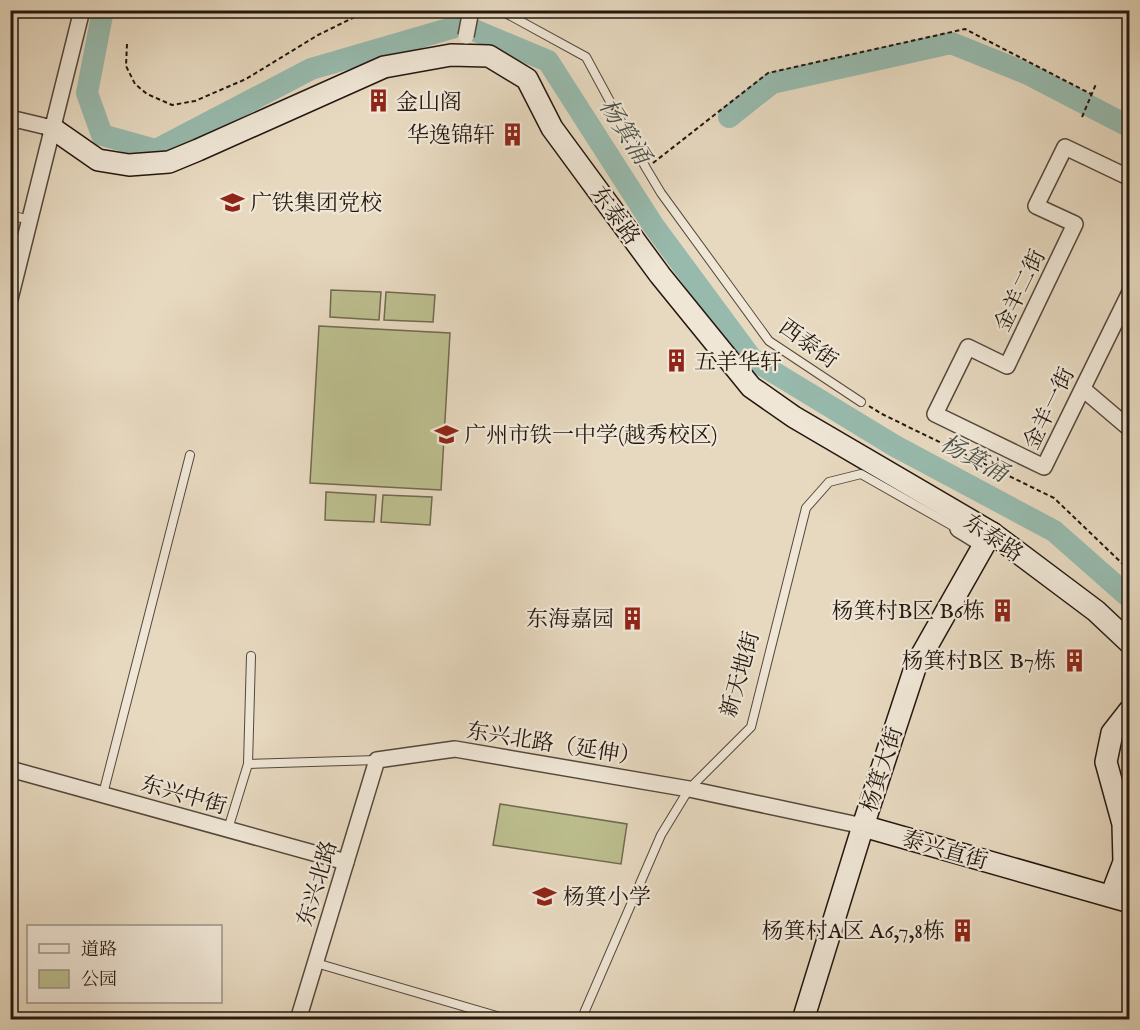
<svg xmlns="http://www.w3.org/2000/svg" width="1140" height="1030" font-family="'IM FELL English','Noto Serif SC',serif">
<style>
.green{fill:#bcbe8e;stroke:#706a4e;stroke-width:1.5}
.lines{fill:none;stroke-linecap:round;stroke-linejoin:round}
.river{stroke:#97baad;stroke-width:22}
.lane-casing{stroke:#54483b;stroke-width:10}
.street-casing{stroke:#54483b;stroke-width:18}
.secondary-casing{stroke:#23170f;stroke-width:24}
.path{stroke:#23170f;stroke-width:2;stroke-dasharray:4.5 3;stroke-linecap:butt}
.lane{stroke:#efe6d6;stroke-width:8}
.street{stroke:#efe6d6;stroke-width:15}
.secondary{stroke:#efe6d6;stroke-width:21}
.street-bridge-casing{stroke:#54483b;stroke-width:18;stroke-linecap:butt}
.street-bridge{stroke:#efe6d6;stroke-width:15}
.labels{text-anchor:middle;stroke-width:4.5;stroke-linejoin:round;paint-order:stroke}
.poi-label{font-size:22px;fill:#23170f;stroke:#efe6d6;text-anchor:start}
.street-label{font-size:22px;fill:#23170f;stroke:#efe6d6}
.water-label{font-size:24px;font-style:italic;fill:#4c5046;stroke:#efe6d6}
</style>
<rect width="100%" height="100%" fill="#e7d9c0"/>
<filter id="stains"><feTurbulence type="fractalNoise" baseFrequency=".00333" numOctaves="4"/><feColorMatrix values="0 0 0 0 .2 0 0 0 0 .09 0 0 0 0 .02 0 0 0 .5 -.17"/></filter>
<radialGradient id="worn" r=".72"><stop offset=".6" stop-color="#630" stop-opacity="0"/><stop offset="1" stop-color="#630" stop-opacity=".3"/></radialGradient>
<g class="green">
<polygon points="331,290 381,292 379,320 330,317"/>
<polygon points="386,292 435,295 433,322 384,320"/>
<polygon points="319,326 450,333 441,490 310,483"/>
<polygon points="326,492 376,495 374,522 325,520"/>
<polygon points="383,495 432,497 430,525 381,522"/>
<polygon points="500,804 627,824 621,864 493,845"/>
</g>
<g class="lines">
<g class="river">
<polyline points="103,10 87,93 102,135 156,150 311,69 462,25 548,61 653,225 752,359 895,446 1054,531 1130,598"/>
<polyline points="729,117 772,83 951,43 1028,74 1130,127"/>
</g>
<defs>
<g id="lane">
<polyline points="500,10 586,57 646,168 661,193 769,341 861,402"/>
<polyline points="10,215 30,220"/>
<polyline points="248,764 377,760"/>
<polyline points="103,794 190,455"/>
<polyline points="228,829 248,764 251,656"/>
<polyline points="316,963 510,1020"/>
<polyline points="581,1020 661,835 689,789 751,727 806,508 829,482 861,474 958,529"/>
</g>
<g id="street">
<polyline points="10,118 52,128"/>
<polyline points="1130,178 1065,147 1036,206 1075,224 1007,366 968,347 935,414 1044,467 1130,292"/>
<polyline points="10,299 82,10"/>
<polyline points="1083,389 1130,429"/>
<polyline points="958,529 984,545"/>
<polyline points="10,769 346,862"/>
<polyline points="298,1020 377,760 455,749 689,789 863,826"/>
</g>
<g id="secondary">
<polyline points="52,128 98,160 129,165 169,162 198,150 384,67 451,55 489,56 527,79 552,128 660,275 751,387 794,417 992,533 1096,611 1130,643"/>
<polyline points="863,826 1130,902"/>
<polyline points="1111,896 1124,862 1123,824 1106,762 1112,733 1130,710"/>
<polyline points="803,1020 863,826 916,665 984,545 992,533"/>
</g>
</defs>
<use href="#lane" class="lane-casing"/>
<use href="#street" class="street-casing"/>
<use href="#secondary" class="secondary-casing"/>
<g class="path">
<polyline points="127,44 126,66 135,84 147,94 172,105 195,101 246,79 318,35 369,10"/>
<polyline points="1082,117 1096,84"/>
<polyline points="653,163 768,73 965,29 1091,94"/>
<polyline points="869,406 882,414 1054,498 1130,571"/>
</g>
<use href="#lane" class="lane"/>
<use href="#street" class="street"/>
<use href="#secondary" class="secondary"/>
<defs>
<polyline id="street-bridge" points="466,36 471,10"/>
</defs>
<use href="#street-bridge" class="street-bridge-casing"/>
<use href="#street-bridge" class="street-bridge"/>
</g>
<defs>
<symbol id="building-bare" viewBox="-9 -9 18 18"><path d="M-4-6H4V6H1V3H-1V6H-4ZM-2.5-4.3h1.7v1.8h-1.7ZM.8-4.3h1.7v1.8H.8ZM-2.5-1h1.7V.8h-1.7ZM.8-1h1.7V.8H.8Z" fill="#8f2418" stroke="#efe6d6" stroke-width="2.5" paint-order="stroke"/></symbol>
<symbol id="school-bare" viewBox="-9 -9 18 18"><path d="M0-5L7-2L0 1L-7-2ZM-4 1L0 2.5L4 1V4Q0 6-4 4Z" fill="#8f2418" stroke="#efe6d6" stroke-width="2.5" paint-order="stroke"/></symbol>
</defs>
<g fill-rule="evenodd">
<use href="#building-bare" x="362" y="84" width="33" height="33"/>
<use href="#building-bare" x="496" y="118" width="33" height="33"/>
<use href="#school-bare" x="216" y="186" width="33" height="33"/>
<use href="#building-bare" x="660" y="344" width="33" height="33"/>
<use href="#school-bare" x="430" y="418" width="33" height="33"/>
<use href="#building-bare" x="986" y="594" width="33" height="33"/>
<use href="#building-bare" x="616" y="602" width="33" height="33"/>
<use href="#building-bare" x="1058" y="644" width="33" height="33"/>
<use href="#school-bare" x="528" y="880" width="33" height="33"/>
<use href="#building-bare" x="946" y="914" width="33" height="33"/>
</g>
<g class="labels">
<g class="poi-label">
<text x="396" y="109">金山阁</text>
<text x="495" y="142" text-anchor="end">华逸锦轩</text>
<text x="250" y="210">广铁集团党校</text>
<text x="694" y="369">五羊华轩</text>
<text x="464" y="442">广州市铁一中学(越秀校区)</text>
<text x="985" y="618" text-anchor="end">杨箕村B区 B6栋</text>
<text x="614" y="626" text-anchor="end">东海嘉园</text>
<text x="1056" y="668" text-anchor="end">杨箕村B区 B7栋</text>
<text x="563" y="904">杨箕小学</text>
<text x="945" y="938" text-anchor="end">杨箕村A区 A6,7,8栋</text>
</g>
<g class="street-label">
<text transform="translate(616 215) rotate(54)" y="8">东泰路</text>
<text transform="translate(1019 290) rotate(-64)" y="8">金羊二街</text>
<text transform="translate(809 343) rotate(36)" y="8">西泰街</text>
<text transform="translate(1048 408) rotate(-64)" y="8">金羊一街</text>
<text transform="translate(994 537) rotate(34)" y="8">东泰路</text>
<text transform="translate(739 674) rotate(-74)" y="8">新天地街</text>
<text transform="translate(554 743) rotate(9)" y="8">东兴北路（延伸）</text>
<text transform="translate(881 769) rotate(-72)" y="8">杨箕大街</text>
<text transform="translate(184 794) rotate(16)" y="8">东兴中街</text>
<text transform="translate(945 849) rotate(16)" y="8">泰兴直街</text>
<text transform="translate(316 883) rotate(-73)" y="8">东兴北路</text>
</g>
<g class="water-label">
<text transform="translate(625 131) rotate(57)" y="8">杨箕涌</text>
<text transform="translate(974 458) rotate(28)" y="8">杨箕涌</text>
</g>
</g>
<rect width="1140" height="1030" fill="none" stroke="#e7d9c0" stroke-width="36"/>
<rect x="12" y="12" width="1116" height="1006" fill="none" stroke="#23170f" stroke-width="3"/>
<rect x="18" y="18" width="1104" height="994" fill="none" stroke="#23170f" stroke-width="1.5"/>
<rect x="27" y="925" width="195" height="78" fill="#efe6d6" stroke="#9d9386" stroke-width="1.5"/>
<rect x="39" y="944" width="30" height="9" fill="#efe6d6" stroke="#9d9386" stroke-width="1.5"/>
<text x="81" y="955" font-size="18" fill="#23170f">道路</text>
<rect x="39" y="970" width="30" height="18" fill="#bcbe8e" stroke="#9d9386" stroke-width="1.5"/>
<text x="81" y="985" font-size="18" fill="#23170f">公园</text>
<rect width="100%" height="100%" filter="url(#stains)"/>
<rect width="100%" height="100%" fill="url(#worn)"/>
</svg>
